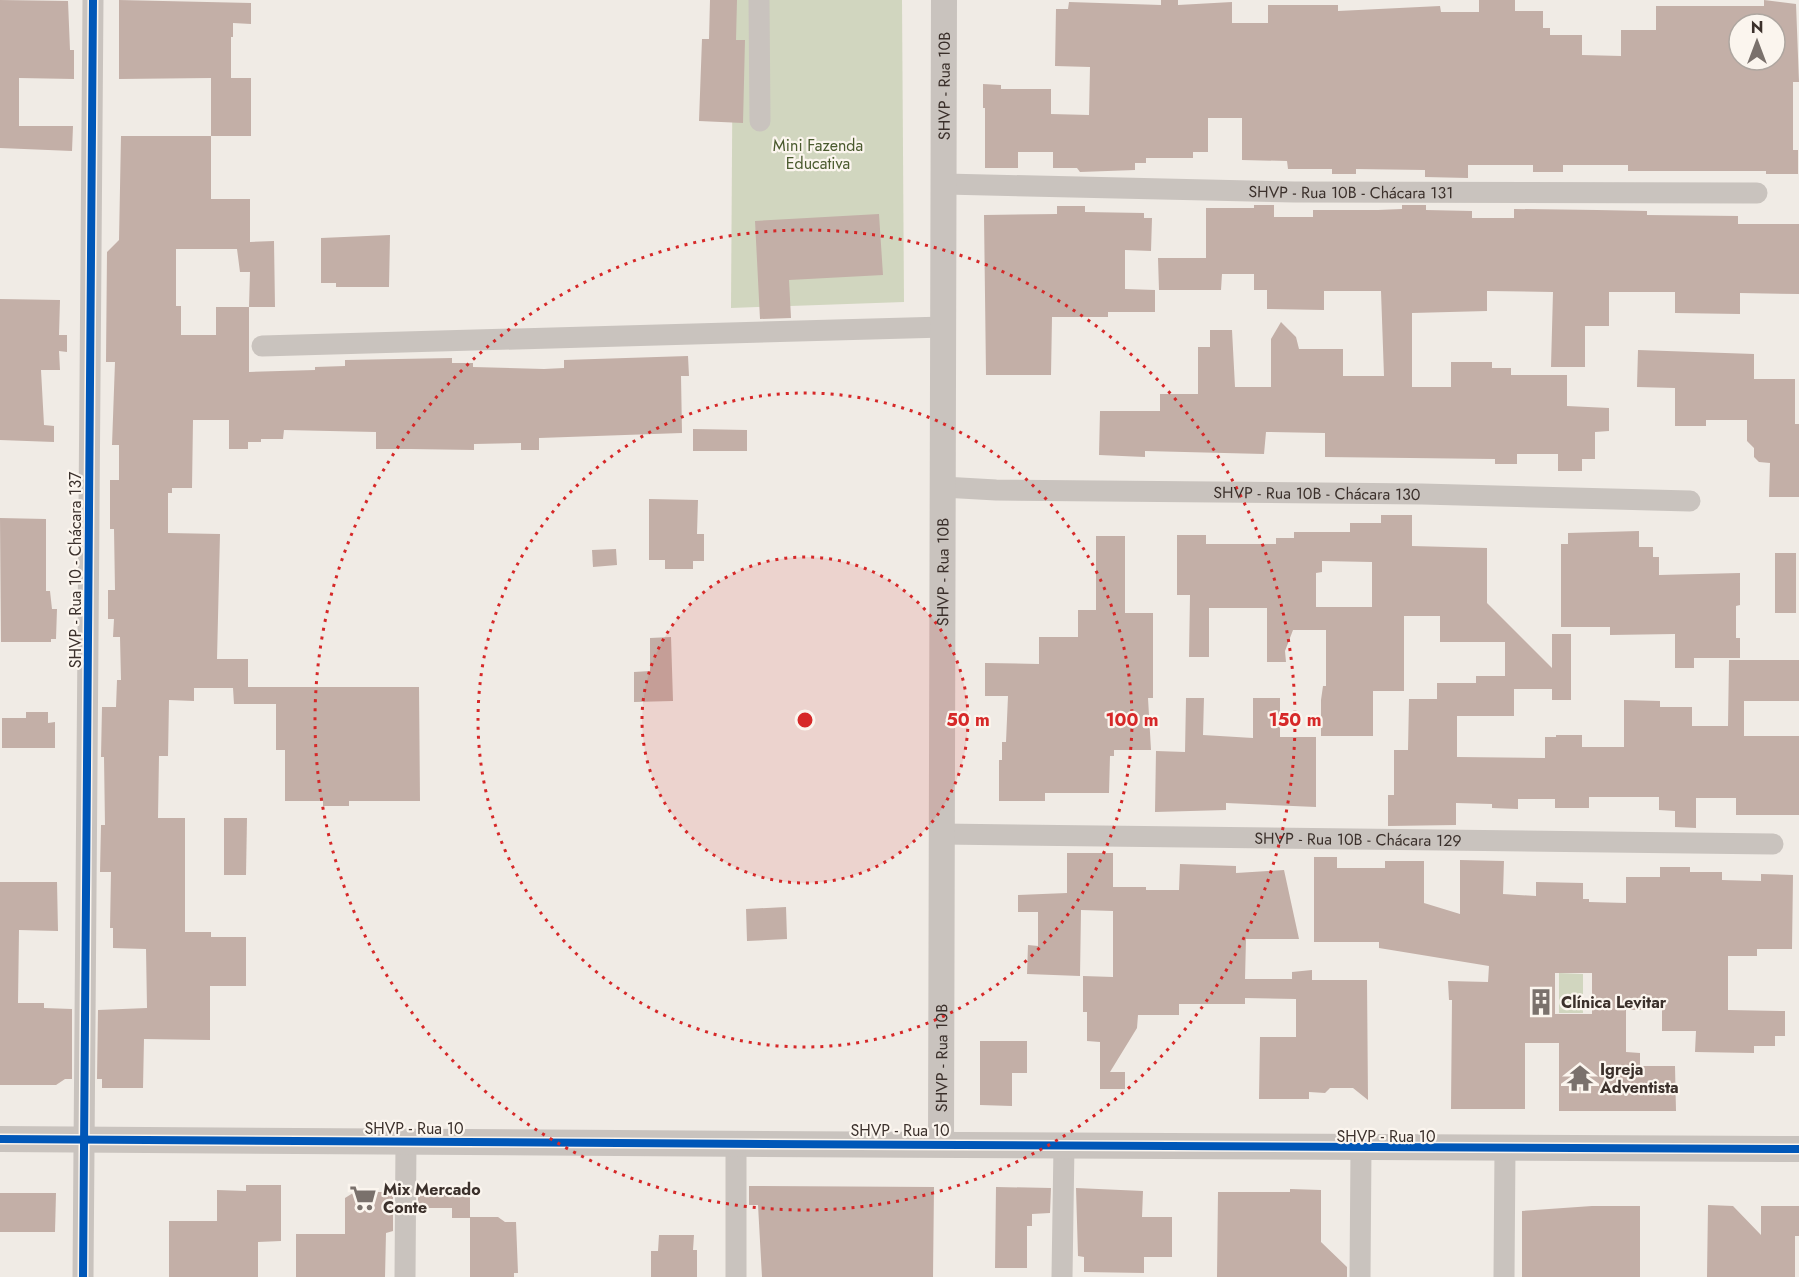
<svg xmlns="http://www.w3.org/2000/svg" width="1799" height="1277" font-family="Jost,sans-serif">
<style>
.green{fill:#d1d6bf}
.building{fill:#c3afa7;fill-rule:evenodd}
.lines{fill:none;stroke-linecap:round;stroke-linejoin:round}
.minor{stroke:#c9c3be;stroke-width:21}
.tertiary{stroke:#c9c3be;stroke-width:26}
.cycleway-casing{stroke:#fbf5ee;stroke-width:11}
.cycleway{stroke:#0057b8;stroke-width:8}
.ring{fill:none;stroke:#d62828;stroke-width:3;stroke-dasharray:3 6}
.labels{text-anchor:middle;stroke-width:4.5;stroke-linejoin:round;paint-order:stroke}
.street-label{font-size:16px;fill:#3b302b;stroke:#fbf5ee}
.park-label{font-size:16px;fill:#4a5a2e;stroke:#fbf5ee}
.poi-label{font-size:16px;font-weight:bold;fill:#3b302b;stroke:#fbf5ee;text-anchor:start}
.centre{fill:#d62828;stroke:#fbf5ee;stroke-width:3}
.ring-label{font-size:18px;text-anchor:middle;font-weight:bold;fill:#d62828;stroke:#fbf5ee;stroke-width:4.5;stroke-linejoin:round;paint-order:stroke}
</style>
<rect width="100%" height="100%" fill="#f0ebe5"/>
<g class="green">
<polygon points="733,0 902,0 904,302 731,308"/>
<polygon points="1559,973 1583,974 1583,1013 1559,1013"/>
</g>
<g class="building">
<polygon points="0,0 68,1 70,50 74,50 74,79 19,78 19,126 73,126 72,151 0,148"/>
<polygon points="119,0 251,3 251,24 233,23 233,37 231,37 231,78 251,78 251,136 211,136 211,78 119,79"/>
<polygon points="710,0 737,0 736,40 745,40 743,123 699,121 702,39 709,39"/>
<path d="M1161,0H1178V5L1232,2V23H1268V5H1338V11L1440,6L1441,12H1479V0H1515V11H1543V28H1550V35H1582V55L1621,56V30H1656V6H1764V0L1796,4L1799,82H1793V150H1798V174H1766V171H1628V165H1563V172H1533V165H1468V178L1425,177V170L1356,169V174H1332V169H1288L1287,161L1242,160V118H1208V152H1193V158H1146V163H1135V170L1080,172L1077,168H1053V152H1018V168H985V108H983V84L1001,85V89H1051V114L1089,115L1090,67L1055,66L1056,9H1068L1069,2L1161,5ZM1739,24H1775V60H1739Z"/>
<polygon points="121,136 211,136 211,199 250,199 250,242 274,241 275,307 249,307 250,272 240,272 237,249 176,249 176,306 181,306 181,335 216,335 216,307 249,307 249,372 315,370 315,367 345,366 345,360 452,358 452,363 473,363 473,367 544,369 564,368 564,360 688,356 689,376 681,376 682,433 539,438 539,450 521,450 521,443 474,444 474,450 411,449 376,449 376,432 284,430 283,439 261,439 261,442 248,442 248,449 229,449 229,420 193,420 192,488 172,488 172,493 168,493 168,533 220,534 217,659 248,659 248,687 419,687 420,801 349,801 349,806 323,806 323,801 285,801 285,750 276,750 276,704 234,704 233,688 194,688 194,701 169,700 168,756 159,756 158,818 185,818 185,932 211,932 211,937 246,937 246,986 210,986 210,1040 144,1039 143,1088 102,1088 102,1079 97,1079 98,1010 147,1008 146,949 113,948 113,928 110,928 111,872 100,872 101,825 105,825 104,757 101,757 102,707 116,707 117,680 121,680 120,637 113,637 114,619 108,619 108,590 115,590 114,529 110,529 110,480 119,480 119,445 112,445 115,362 106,362 107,252 119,240"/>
<polygon points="1254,205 1274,205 1274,217 1313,217 1313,210 1378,210 1402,209 1402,205 1426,205 1426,210 1472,211 1472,218 1514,218 1514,209 1597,210 1647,211 1647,215 1738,216 1738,224 1799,224 1799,294 1740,293 1740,314 1675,313 1675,292 1609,292 1609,326 1585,326 1585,367 1551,367 1553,292 1487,291 1487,311 1412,313 1412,387 1451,387 1451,362 1492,362 1492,368 1511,368 1511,375 1567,375 1567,406 1609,408 1609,431 1595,432 1595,459 1582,459 1582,471 1558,471 1558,454 1517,454 1517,464 1495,464 1495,459 1325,457 1325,433 1266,432 1264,454 1145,451 1145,457 1099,455 1100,411 1160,411 1160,394 1198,394 1198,347 1210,347 1210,330 1232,330 1235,387 1271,387 1271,339 1281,322 1296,337 1299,349 1343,349 1343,376 1384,376 1381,291 1324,291 1324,310 1267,309 1267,290 1254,290 1254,274 1222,274 1221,290 1159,290 1158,258 1206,258 1206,208 1254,208"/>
<polygon points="1057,206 1085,206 1085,212 1144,213 1144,218 1152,218 1151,251 1125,250 1125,289 1155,290 1155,312 1108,312 1108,317 1052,317 1051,375 986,375 984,215 1057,214"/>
<polygon points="879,214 883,275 789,280 791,318 760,319 755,221"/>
<polygon points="390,235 389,287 336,287 336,283 321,283 321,238"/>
<polygon points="0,299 60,300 59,335 67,335 67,352 59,351 60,370 41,370 44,425 54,426 54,442 0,440"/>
<polygon points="1638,350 1754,354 1754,379 1795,379 1795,424 1799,424 1799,497 1769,497 1770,463 1759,462 1754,457 1754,448 1747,441 1747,420 1706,420 1706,426 1675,426 1675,388 1637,387"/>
<polygon points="693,429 747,430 747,451 693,451"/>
<polygon points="649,499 698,500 697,534 704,534 704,561 693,561 693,569 665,569 665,560 649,560"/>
<path d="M1381,515H1412V546L1487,548V603L1552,668V634H1571V700H1552V689H1514V716H1457V757L1545,758V737H1556V735H1582V747H1624V700L1660,701V707H1692V726H1728L1729,660H1799V701H1744V736H1799V815H1736V798H1696V828L1675,827V811L1659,810V797H1589V808H1555V799H1518V809L1492,808V804L1456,803V825L1388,826V795H1394V750H1408L1409,699H1437V683H1476V676H1505V642H1440V616H1404V691H1373V736H1321V700L1323,686H1326V630H1293L1285,651L1286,662H1267V608H1209V657H1189L1190,595H1177V535H1206V544H1276V538H1294V532H1350V523H1381ZM1322,561L1372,562V607H1316V573L1322,572Z"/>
<polygon points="0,518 46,519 46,591 50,591 52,609 57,609 56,639 51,639 51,642 1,642"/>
<polygon points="1639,531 1639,547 1653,547 1653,557 1659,557 1659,575 1740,573 1740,605 1736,606 1736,638 1740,638 1740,658 1694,658 1694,668 1675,668 1675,634 1610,635 1610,627 1561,627 1561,544 1568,544 1568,533"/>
<polygon points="1096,536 1125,536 1125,613 1153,613 1153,698 1148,698 1151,750 1114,750 1114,756 1110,756 1109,793 1045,793 1045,801 999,801 999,760 1002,760 1002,742 1006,742 1008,696 985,696 985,663 1039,664 1039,637 1078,637 1078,610 1096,610"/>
<polygon points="616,549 617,565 593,567 592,550"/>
<rect x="1775" y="553" width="21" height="60"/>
<polygon points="671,637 673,701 634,702 634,672 650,671 650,638"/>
<polygon points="1186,698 1204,698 1203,735 1253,738 1253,698 1280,698 1280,737 1316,737 1316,807 1226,803 1226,810 1155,812 1156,751 1185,752"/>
<polygon points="26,712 48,712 48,723 55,722 55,748 2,748 2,718 26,718"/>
<polygon points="224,818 247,818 246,875 224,875"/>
<polygon points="1067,853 1113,853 1113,887 1146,887 1146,890 1179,890 1180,864 1236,866 1236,873 1284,870 1299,939 1246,939 1245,979 1292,979 1292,972 1312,970 1312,980 1367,980 1368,1100 1353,1088 1330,1088 1325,1093 1309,1092 1309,1099 1259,1099 1260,1037 1296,1037 1296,999 1245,998 1245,1004 1179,1004 1179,1015 1138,1015 1137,1028 1110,1072 1125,1072 1125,1089 1100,1089 1100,1042 1087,1041 1087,1012 1083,1012 1083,976 1113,977 1113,911 1081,910 1080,976 1027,974 1028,945 1038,946 1038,912 1018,912 1018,895 1067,893"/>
<path d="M1314,857H1337V868H1385V861H1424V903L1460,914V860L1504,861L1503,894L1536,896V882L1583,883V899H1589V902L1626,903V877H1660V867H1690V872H1722V880L1761,881V874L1793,875L1792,949H1757V956H1728V1010L1785,1011V1036H1775V1046H1754V1053L1695,1052L1696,1031H1662V1010H1626V1052L1640,1053V1066H1675L1676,1111H1559V1043H1525V1109H1451L1452,1000H1449L1448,981L1488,982L1489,966L1379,948V942H1314ZM1555,973H1592V1014H1555Z"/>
<polygon points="0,882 57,882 58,931 19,930 18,1003 44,1003 44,1008 72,1009 72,1079 65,1079 56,1085 0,1085"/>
<polygon points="786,907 787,939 747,941 746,909"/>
<polygon points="980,1041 1027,1041 1027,1073 1012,1073 1012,1106 980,1105"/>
<polygon points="246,1185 281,1185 281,1241 258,1242 258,1277 169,1277 169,1221 217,1221 217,1190 246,1191"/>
<polygon points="418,1186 470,1186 470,1218 452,1218 452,1208 418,1208"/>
<polygon points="749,1186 934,1187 933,1277 762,1277 758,1205 749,1205"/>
<polygon points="996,1187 1051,1188 1050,1213 1032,1214 1032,1226 1027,1226 1027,1268 995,1268"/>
<polygon points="1076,1188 1143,1191 1142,1217 1172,1217 1172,1257 1144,1257 1144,1273 1084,1272 1084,1257 1078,1256"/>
<polygon points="1290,1189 1321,1190 1321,1242 1347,1267 1347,1277 1217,1277 1218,1192 1290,1192"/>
<polygon points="361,1192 393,1192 393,1231 386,1233 385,1277 296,1277 296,1234 345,1234 345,1198 353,1193"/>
<polygon points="0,1193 56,1193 55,1232 0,1232"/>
<polygon points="1708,1205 1733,1206 1761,1235 1761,1206 1799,1206 1799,1236 1795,1236 1795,1277 1707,1277"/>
<polygon points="1592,1206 1640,1206 1640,1277 1522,1277 1522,1211"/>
<polygon points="470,1217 498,1217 505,1222 516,1222 518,1273 514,1273 514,1277 470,1277"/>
<polygon points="659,1235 694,1235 693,1250 697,1250 697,1277 651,1277 651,1251 658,1251"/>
</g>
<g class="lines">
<g class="minor">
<polyline points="759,0 760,121"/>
<path id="s1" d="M945,184L1294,192L1757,193"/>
<polyline points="262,346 944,327"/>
<path id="s2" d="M943,487L996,490L1422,494L1690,501"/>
<path id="s3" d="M942,834L1773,844"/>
<polyline points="736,1143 736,1277"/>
<polyline points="83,1277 93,0"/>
<polyline points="405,1277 406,1141"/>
<polyline points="1062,1277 1064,1145"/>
<polyline points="1360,1277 1361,1149"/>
<polyline points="1504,1277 1505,1149"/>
</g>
<g class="tertiary">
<path d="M0,1139C600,1141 1199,1149 1799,1149"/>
<path id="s4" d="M941,1144L944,0"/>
</g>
<defs>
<g id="cycleway">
<path d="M0,1139C600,1141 1199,1149 1799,1149"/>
<polyline points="83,1277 93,0"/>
</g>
</defs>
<use href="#cycleway" class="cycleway-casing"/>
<use href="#cycleway" class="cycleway"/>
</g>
<circle cx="805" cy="720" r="163" fill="#d62828" fill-opacity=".12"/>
<g class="ring">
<circle cx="805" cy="720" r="163"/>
<circle cx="805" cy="720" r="327"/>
<circle cx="805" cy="720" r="490"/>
</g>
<defs>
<symbol id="building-bare" viewBox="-9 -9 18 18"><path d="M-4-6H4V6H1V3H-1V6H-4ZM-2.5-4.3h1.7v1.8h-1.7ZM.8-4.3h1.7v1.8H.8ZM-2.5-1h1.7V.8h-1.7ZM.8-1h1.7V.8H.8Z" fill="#7a716c" stroke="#fbf5ee" stroke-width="2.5" paint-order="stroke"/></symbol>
<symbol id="temple-bare" viewBox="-9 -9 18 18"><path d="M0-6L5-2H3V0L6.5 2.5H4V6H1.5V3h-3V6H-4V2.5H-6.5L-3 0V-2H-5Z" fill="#7a716c" stroke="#fbf5ee" stroke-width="2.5" paint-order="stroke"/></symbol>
<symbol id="supermarket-bare" viewBox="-9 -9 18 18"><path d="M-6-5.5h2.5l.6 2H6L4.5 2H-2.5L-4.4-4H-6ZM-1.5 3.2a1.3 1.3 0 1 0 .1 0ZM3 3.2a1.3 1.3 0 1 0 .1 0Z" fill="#7a716c" stroke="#fbf5ee" stroke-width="2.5" paint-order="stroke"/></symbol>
</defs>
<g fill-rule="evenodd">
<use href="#building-bare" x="1522" y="983" width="38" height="38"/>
<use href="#temple-bare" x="1561" y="1059" width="38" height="38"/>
<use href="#supermarket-bare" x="344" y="1179" width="38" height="38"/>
</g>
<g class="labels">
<g class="street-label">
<text dy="6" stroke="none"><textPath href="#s4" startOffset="1058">SHVP - Rua 10B</textPath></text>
<text dy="6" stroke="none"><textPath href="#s1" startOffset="406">SHVP - Rua 10B - Chácara 131</textPath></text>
<text dy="6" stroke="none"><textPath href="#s2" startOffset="374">SHVP - Rua 10B - Chácara 130</textPath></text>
<text transform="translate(75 570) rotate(-90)" y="6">SHVP - Rua 10 - Chácara 137</text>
<text dy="6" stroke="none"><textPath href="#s4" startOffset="572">SHVP - Rua 10B</textPath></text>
<text dy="6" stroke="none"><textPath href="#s3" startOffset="416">SHVP - Rua 10B - Chácara 129</textPath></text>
<text dy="6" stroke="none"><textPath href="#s4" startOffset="86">SHVP - Rua 10B</textPath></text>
<text x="414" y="1134">SHVP - Rua 10</text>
<text x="900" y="1136">SHVP - Rua 10</text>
<text x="1386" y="1142">SHVP - Rua 10</text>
</g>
<g class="park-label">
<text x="818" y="151">Mini Fazenda<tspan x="818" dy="18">Educativa</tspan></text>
</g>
<g class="poi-label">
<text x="1561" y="1008">Clínica Levitar</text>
<text x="1600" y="1075">Igreja<tspan x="1600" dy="18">Adventista</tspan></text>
<text x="383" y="1195">Mix Mercado<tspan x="383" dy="18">Conte</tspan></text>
</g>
</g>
<circle cx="805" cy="720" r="9" class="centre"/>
<g class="ring-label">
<text x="968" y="726">50 m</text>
<text x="1132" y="726">100 m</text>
<text x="1295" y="726">150 m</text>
</g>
<g transform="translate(1757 42)"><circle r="28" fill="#fbf5ee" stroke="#aea6a0" stroke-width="1.5"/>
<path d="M0-4.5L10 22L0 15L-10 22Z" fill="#7a716c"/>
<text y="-9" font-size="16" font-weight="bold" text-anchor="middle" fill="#3b302b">N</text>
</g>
</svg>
